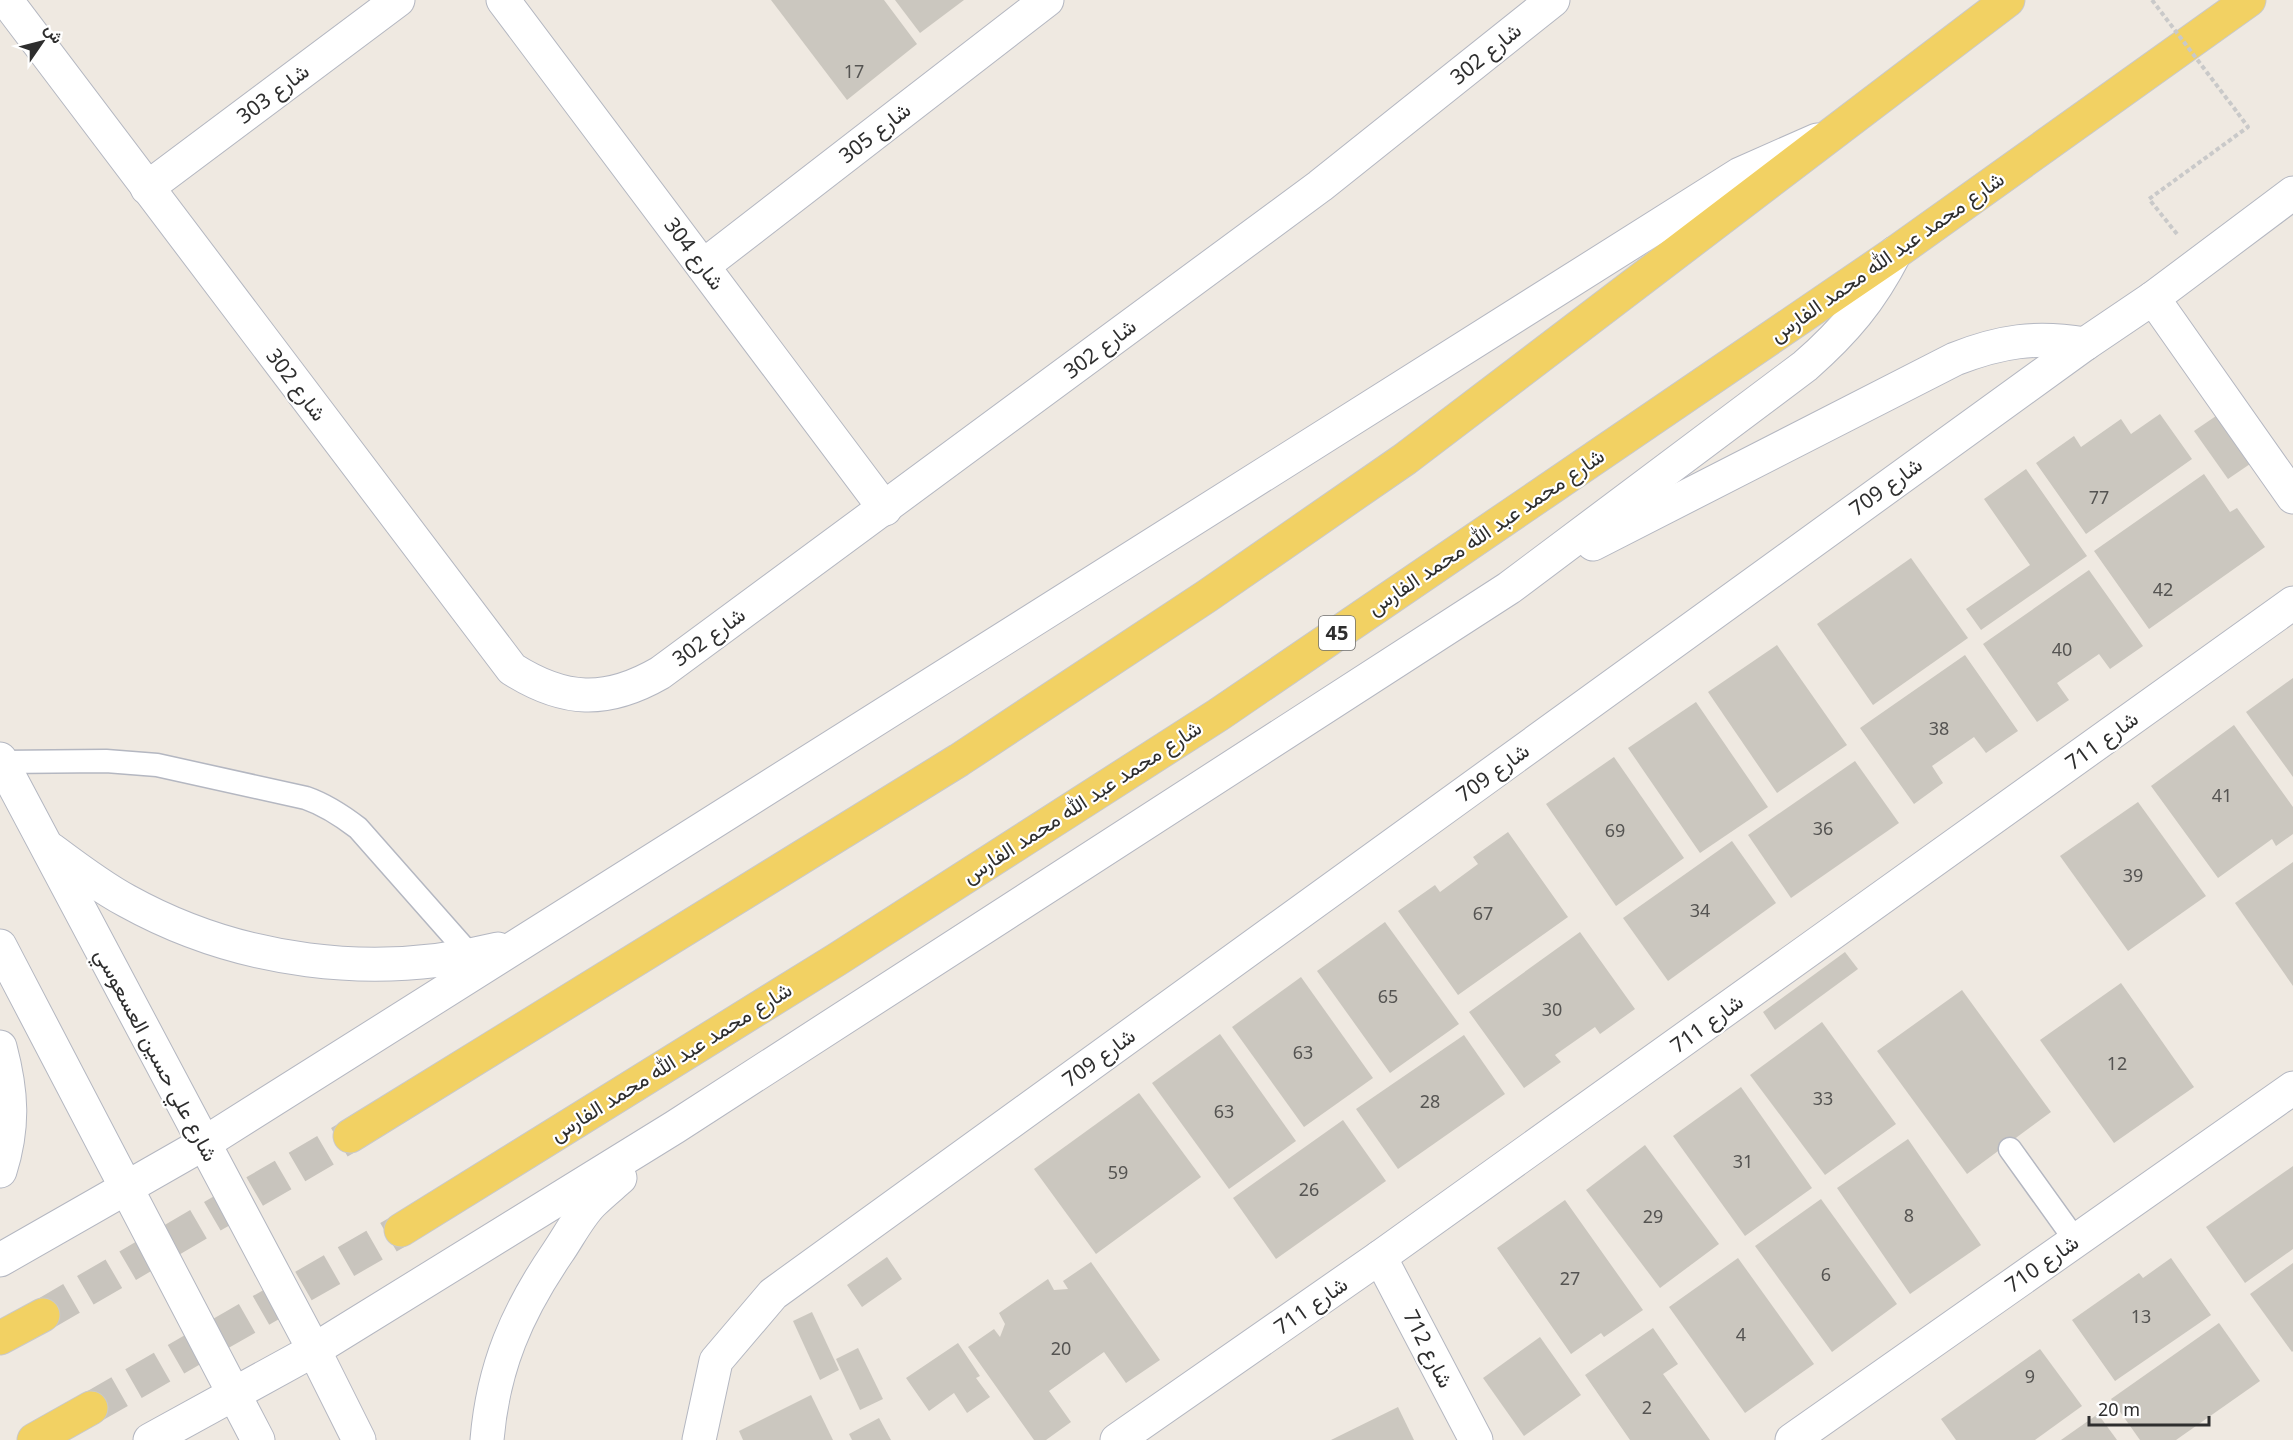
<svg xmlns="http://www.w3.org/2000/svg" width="2293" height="1440" font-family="'Noto Sans',Vazirmatn,sans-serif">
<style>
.building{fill:#cbc7bf}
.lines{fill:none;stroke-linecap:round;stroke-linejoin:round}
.primary-tunnel{stroke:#c8c4bd;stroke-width:33;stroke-dasharray:33 16;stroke-linecap:butt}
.lane-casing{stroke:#b4b7c1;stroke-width:25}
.street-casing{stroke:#b4b7c1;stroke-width:35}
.secondary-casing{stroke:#b4b7c1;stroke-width:35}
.primary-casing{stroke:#c9c9c9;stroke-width:35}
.path{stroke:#c9c9c9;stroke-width:4;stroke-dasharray:4.5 3;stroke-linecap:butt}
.lane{stroke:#fff;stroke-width:22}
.street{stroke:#fff;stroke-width:33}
.secondary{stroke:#fff;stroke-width:33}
.primary{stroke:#f2d163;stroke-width:33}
.path-bridge{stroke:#c9c9c9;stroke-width:4;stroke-dasharray:4.5 3;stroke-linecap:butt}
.labels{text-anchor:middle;stroke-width:4.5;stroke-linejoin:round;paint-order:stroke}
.number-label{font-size:18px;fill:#555452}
.shield{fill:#fff;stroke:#6d6d6d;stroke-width:1.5}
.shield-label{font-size:20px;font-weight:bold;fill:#2e2e2e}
.street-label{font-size:21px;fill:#2e2e2e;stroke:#fff}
</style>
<rect width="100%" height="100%" fill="#efe9e1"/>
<g class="building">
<polygon points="771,0 884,0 917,44 847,100"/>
<polygon points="895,0 964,0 920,33"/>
<polygon points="2160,414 2192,459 2086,534 2036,463 2074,436 2081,447 2121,419 2131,434"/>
<polygon points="2216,416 2250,464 2228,479 2194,431"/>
<polygon points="2026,469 2087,556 1981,630 1966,609 2030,565 1984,499"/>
<polygon points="2204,474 2230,512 2237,508 2265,547 2149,629 2094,551"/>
<polygon points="1911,558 1968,638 1873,705 1817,624"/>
<polygon points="2089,570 2143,646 2110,669 2099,654 2057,683 2069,700 2037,722 1983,644"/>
<polygon points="1777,645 1847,745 1777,793 1708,692"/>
<polygon points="1965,655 2018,731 1986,753 1974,737 1932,766 1943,783 1914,804 1860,728"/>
<polygon points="2293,678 2293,777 2246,712"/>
<polygon points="1696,702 1768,807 1700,853 1628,748"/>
<polygon points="2234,725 2293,807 2293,834 2276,846 2272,839 2218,878 2151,786"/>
<polygon points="1614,757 1684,858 1616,906 1546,804"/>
<polygon points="1855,761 1899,823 1791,898 1748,835"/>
<polygon points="2138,802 2206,896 2128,951 2060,856"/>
<polygon points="1508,832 1568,917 1458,995 1398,911 1435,885 1440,892 1478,864 1473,857"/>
<polygon points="1732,841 1776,903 1668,981 1623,918"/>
<polygon points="2293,862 2293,986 2235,903"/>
<polygon points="1385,922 1459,1024 1390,1073 1317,971"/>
<polygon points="1580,932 1635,1009 1600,1034 1595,1027 1555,1055 1561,1062 1524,1088 1469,1012"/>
<polygon points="1845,952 1858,969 1775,1030 1763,1012"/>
<polygon points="1301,977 1373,1078 1304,1127 1232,1027"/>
<polygon points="2121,983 2194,1087 2114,1143 2040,1040"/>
<polygon points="1962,990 2051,1112 1967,1174 1877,1051"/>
<polygon points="1822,1022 1896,1124 1825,1175 1750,1075"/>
<polygon points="1220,1034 1296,1141 1229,1189 1152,1083"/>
<polygon points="1464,1035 1505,1094 1398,1169 1356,1109"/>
<polygon points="1741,1087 1812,1188 1745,1236 1673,1136"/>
<polygon points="1139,1093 1201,1177 1096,1254 1034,1169"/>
<polygon points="1343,1120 1386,1181 1276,1259 1233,1198"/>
<polygon points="1908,1139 1981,1245 1910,1294 1837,1188"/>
<polygon points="1645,1145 1719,1244 1660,1288 1586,1190"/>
<polygon points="2293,1166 2293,1249 2245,1283 2206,1227"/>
<polygon points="1821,1199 1897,1304 1832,1352 1755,1246"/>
<polygon points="1565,1200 1643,1310 1604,1337 1601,1333 1571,1354 1497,1248"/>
<polygon points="887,1257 902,1279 862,1307 847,1285"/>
<polygon points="1738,1258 1814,1364 1745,1413 1669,1307"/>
<polygon points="2171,1258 2211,1315 2115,1381 2072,1320 2139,1273 2143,1278"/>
<polygon points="1091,1262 1160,1360 1126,1383 1104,1352 1049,1391 1071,1422 1046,1440 1034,1440 968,1347 994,1329 1000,1337 1005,1324 999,1313 1048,1279 1054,1290 1068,1289 1063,1281"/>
<polygon points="2293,1263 2293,1351 2292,1352 2250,1294"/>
<polygon points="812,1312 839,1370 820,1380 793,1321"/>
<polygon points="2219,1323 2260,1381 2176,1440 2140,1440 2111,1399"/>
<polygon points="1653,1328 1678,1364 1663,1374 1710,1440 1630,1440 1585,1375"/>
<polygon points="1540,1337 1581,1395 1524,1436 1483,1378"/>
<polygon points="958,1343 980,1376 976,1378 990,1397 967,1413 954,1393 929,1411 906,1378"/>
<polygon points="858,1348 883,1399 860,1410 836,1359"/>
<polygon points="2040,1349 2082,1406 2035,1440 1956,1440 1941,1419"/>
<polygon points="811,1395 833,1440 743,1440 739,1431"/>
<polygon points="1398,1407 1414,1440 1331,1440"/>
<polygon points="2098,1414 2117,1440 2061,1440"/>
<polygon points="879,1418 891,1440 852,1440 849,1434"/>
</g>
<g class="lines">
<g class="primary-tunnel">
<polyline points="43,1315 350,1136"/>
<polyline points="91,1408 401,1230"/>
</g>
<defs>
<g id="lane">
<path d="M1,762L106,761L157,765L306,798C326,805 341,815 358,828L471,956"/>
<polyline points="2010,1149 2076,1241"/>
</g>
<g id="street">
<path d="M6,0L512,669C564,702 606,704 660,673L1320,186L1553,0"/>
<polyline points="503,0 885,509"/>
<polyline points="147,188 398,0"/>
<polyline points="703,266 1047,0"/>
<polyline points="2153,298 2293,193"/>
<polyline points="1380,1257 1476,1440"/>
<polyline points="699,1440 716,1361 773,1294 2085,344 2153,298 2293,497"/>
<polyline points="1117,1440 1380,1257 2293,603"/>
<polyline points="1792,1440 2293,1088"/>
</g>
<g id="secondary">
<path d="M1593,544L1955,359C2001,341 2035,336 2085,344"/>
<polyline points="0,759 314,1350 359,1440"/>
<path d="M52,850C76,868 101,887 127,901C239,963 374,980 498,949"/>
<polyline points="0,946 258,1440"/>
<path d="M0,1047C12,1092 14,1127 0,1171"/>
<polyline points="0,1260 203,1144 1740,174 1817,140"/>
<path d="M150,1440L314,1350L675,1127L1509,588L1805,366C1845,331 1871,300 1895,253"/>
<path d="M487,1440C493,1367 517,1312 558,1252C569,1236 579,1216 592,1203C601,1194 611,1186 620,1178"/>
</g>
<g id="primary">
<polyline points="350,1136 959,760 1207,596 1405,459 2008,0"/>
<polyline points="401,1230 836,960 1218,715 1895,253 2249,0"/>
<polyline points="0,1338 43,1315"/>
<polyline points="34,1440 91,1408"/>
</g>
</defs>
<use href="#lane" class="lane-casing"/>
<use href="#street" class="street-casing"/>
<use href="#secondary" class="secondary-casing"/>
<use href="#primary" class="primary-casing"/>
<polyline class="path" points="2177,234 2149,199 2248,127 2237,112"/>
<use href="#lane" class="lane"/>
<use href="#street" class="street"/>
<use href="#secondary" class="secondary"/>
<use href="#primary" class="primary"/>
<polyline class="path-bridge" points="2152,0 2237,112"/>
</g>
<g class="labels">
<g class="number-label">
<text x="854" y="78">17</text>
<text x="2099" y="504">77</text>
<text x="2163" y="596">42</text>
<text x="2062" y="656">40</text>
<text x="1939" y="735">38</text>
<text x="2222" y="802">41</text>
<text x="1823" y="835">36</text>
<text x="1615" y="837">69</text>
<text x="2133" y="882">39</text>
<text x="1700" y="917">34</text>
<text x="1483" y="920">67</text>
<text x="1388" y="1003">65</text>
<text x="1552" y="1016">30</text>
<text x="1303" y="1059">63</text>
<text x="2117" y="1070">12</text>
<text x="1823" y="1105">33</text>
<text x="1430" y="1108">28</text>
<text x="1224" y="1118">63</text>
<text x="1743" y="1168">31</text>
<text x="1118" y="1179">59</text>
<text x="1309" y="1196">26</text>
<text x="1909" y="1222">8</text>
<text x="1653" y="1223">29</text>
<text x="1826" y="1281">6</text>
<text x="1570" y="1285">27</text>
<text x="2141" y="1323">13</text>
<text x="1741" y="1341">4</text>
<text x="1061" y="1355">20</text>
<text x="2030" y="1383">9</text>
<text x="1647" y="1414">2</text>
</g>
<rect class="shield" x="1319" y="616" width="36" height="34" rx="4.5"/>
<g class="shield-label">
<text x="1337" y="640">45</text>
</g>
<g class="street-label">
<text transform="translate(1486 54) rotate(-39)" y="7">شارع 302</text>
<text transform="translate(273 94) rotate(-37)" y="7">شارع 303</text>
<text transform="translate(875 133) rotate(-38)" y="7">شارع 305</text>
<text transform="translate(694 254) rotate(53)" y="7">شارع 304</text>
<text transform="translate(1887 257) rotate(-35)" y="7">شارع محمد عبد الله محمد الفارس</text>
<text transform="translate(1100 349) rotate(-37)" y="7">شارع 302</text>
<text transform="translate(296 385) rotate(53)" y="7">شارع 302</text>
<text transform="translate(1886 487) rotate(-36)" y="7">شارع 709</text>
<text transform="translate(1486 532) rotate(-34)" y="7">شارع محمد عبد الله محمد الفارس</text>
<text transform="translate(709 637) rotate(-36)" y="7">شارع 302</text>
<text transform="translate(2102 741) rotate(-36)" y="7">شارع 711</text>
<text transform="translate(1493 773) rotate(-36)" y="7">شارع 709</text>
<text transform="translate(1082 802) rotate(-33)" y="7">شارع محمد عبد الله محمد الفارس</text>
<text transform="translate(1707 1024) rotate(-36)" y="7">شارع 711</text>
<text transform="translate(156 1055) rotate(62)" y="7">شارع علي حسين العسعوسي</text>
<text transform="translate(1099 1058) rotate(-36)" y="7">شارع 709</text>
<text transform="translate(671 1062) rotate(-32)" y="7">شارع محمد عبد الله محمد الفارس</text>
<text transform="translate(2042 1264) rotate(-35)" y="7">شارع 710</text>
<text transform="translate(1311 1306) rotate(-35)" y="7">شارع 711</text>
<text transform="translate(1428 1349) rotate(63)" y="7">شارع 712</text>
</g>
</g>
<g transform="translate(42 42) rotate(55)" stroke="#ffffff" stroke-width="4.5" paint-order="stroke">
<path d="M0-4.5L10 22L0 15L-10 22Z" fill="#2e2e2e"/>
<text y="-9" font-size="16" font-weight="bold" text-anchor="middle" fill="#2e2e2e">ش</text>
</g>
<path d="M2089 1416v9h120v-9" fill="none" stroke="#2e2e2e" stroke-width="3"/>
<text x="2098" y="1416" font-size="18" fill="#2e2e2e" stroke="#ffffff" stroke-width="4.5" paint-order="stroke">20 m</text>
</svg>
